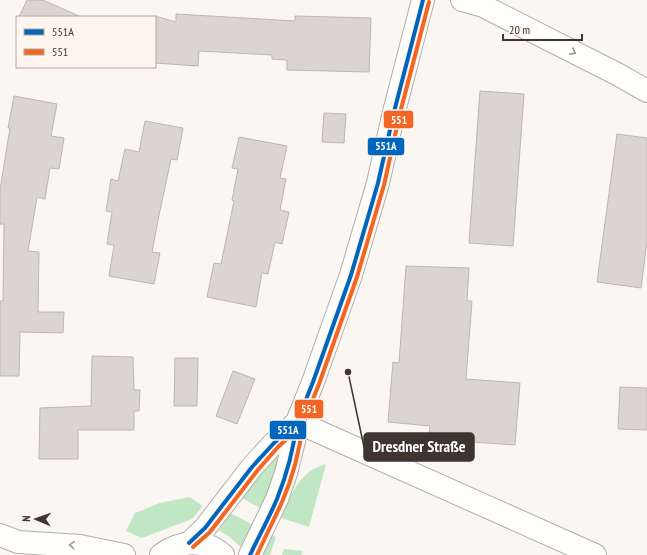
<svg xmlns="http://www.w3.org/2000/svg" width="647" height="555" font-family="'PT Sans Narrow',sans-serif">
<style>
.green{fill:#c1e6c3}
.building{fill:#dbd5cf;stroke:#bbb6b1}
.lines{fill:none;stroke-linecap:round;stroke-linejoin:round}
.minor-casing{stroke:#b3ada8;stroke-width:24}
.minor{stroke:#fefefd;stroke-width:22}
.bus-1-casing{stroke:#fef5ee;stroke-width:7}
.bus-2-casing{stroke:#fef5ee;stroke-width:7}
.bus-1{stroke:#0065bd;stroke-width:4}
.bus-2{stroke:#f26522;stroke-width:4}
.oneway{stroke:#9e9a96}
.leader{fill:none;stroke:#3e352e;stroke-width:1.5}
.callout-dot{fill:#3e352e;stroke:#fef5ee;stroke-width:1.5}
.callout{fill:#3e352e;stroke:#3e352e;stroke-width:1.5}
.callout-label{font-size:16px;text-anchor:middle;font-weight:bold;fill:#fff}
.line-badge{stroke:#fef5ee;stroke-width:1.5}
.badge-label{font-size:11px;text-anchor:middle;font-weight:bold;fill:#fff}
</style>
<rect width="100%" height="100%" fill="#faf6f2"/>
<g class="green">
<polygon points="286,456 264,510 242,498 268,459"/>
<path d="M326,464L309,527L281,518C288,502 294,484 309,472C314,468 321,466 326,464Z"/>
<polygon points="189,497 203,506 192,519 142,538 126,531 135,513 160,503"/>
<polygon points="230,513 254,525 241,547 227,535 219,531"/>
<polygon points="271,535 276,537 270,555 262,555"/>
<polygon points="284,549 303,551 301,555 282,555"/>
</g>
<g class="building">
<polygon points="27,0 43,0 81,17 19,17"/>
<polygon points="176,14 295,21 295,16 371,18 369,72 287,70 287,60 272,59 272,55 199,51 198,66 155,63 155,16 176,22"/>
<polygon points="480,91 524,94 513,246 469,243"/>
<polygon points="14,96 57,104 51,136 64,138 59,169 50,168 45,199 37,197 28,251 39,252 38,312 64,312 63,333 20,332 19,376 0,376 0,301 3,301 4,224 0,224 0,190 10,128 8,128"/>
<polygon points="324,113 346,114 344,143 322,142"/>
<polygon points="145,121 183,128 177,160 171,159 158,220 152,252 160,253 154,284 109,276 114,245 107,244 112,212 106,211 111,179 118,181 125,149 139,152"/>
<polygon points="617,134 647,138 647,242 641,288 597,282"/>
<polygon points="239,137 287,146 280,178 286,179 280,210 289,212 282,244 275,242 268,274 262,273 256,307 207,297 214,263 221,264 234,201 232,200 238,169 232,168"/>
<polygon points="406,266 469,268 467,301 472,301 466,379 520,383 515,445 473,442 473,437 429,433 430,426 388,422 393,362 399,363"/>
<polygon points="92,356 133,357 134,390 140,390 139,411 134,411 134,430 78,430 78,459 39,459 40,408 91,406"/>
<polygon points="175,358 198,358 197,406 174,406"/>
<polygon points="233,371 255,379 237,424 216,416"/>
<polygon points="620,387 647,388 647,430 618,429"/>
</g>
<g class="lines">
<defs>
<g id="minor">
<polyline points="462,0 483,6 619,75 647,91"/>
<polyline points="297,422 595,555"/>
<polyline points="0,535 18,542 80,546 124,555"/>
<polyline points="189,543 205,528 252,467 274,443 297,422"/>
<path d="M161,555C180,540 205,539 223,555"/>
<polyline points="250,555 277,499 286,473 295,437 297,422 313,382 351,275 378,183 394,112 423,0"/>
</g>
</defs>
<use href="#minor" class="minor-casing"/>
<use href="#minor" class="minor"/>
<defs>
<g id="bus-1">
<polyline points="189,543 205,528 252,467 274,443 297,422 313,382 351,275 378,183 394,112 423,0"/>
<path d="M250,555C259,536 269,518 277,499C287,474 294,447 297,421"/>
</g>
<g id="bus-2">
<polyline points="193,547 210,532 257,471 278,447 303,424 319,384 357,277 384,185 400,113 429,2"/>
<path d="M257,555C265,537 274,520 282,502C293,477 300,449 303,422"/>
</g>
</defs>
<use href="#bus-1" class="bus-1-casing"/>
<use href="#bus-2" class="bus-2-casing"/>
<use href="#bus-1" class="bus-1"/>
<use href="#bus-2" class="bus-2"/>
</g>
<defs><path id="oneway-chevron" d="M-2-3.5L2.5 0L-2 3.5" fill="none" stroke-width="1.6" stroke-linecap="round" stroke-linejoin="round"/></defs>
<g class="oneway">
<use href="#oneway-chevron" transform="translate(573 52) rotate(27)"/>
<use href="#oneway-chevron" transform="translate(72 545) rotate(-177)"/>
</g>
<path class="leader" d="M348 372L364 447"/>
<circle class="callout-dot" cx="348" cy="372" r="4"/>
<rect class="callout" x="364" y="433" width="110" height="28" rx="4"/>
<g class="callout-label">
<text x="419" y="452">Dresdner Straße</text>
</g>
<g class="line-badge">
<rect x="383" y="110" width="31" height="19" rx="4" fill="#f26522"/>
<rect x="367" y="137" width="38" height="19" rx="4" fill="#0065bd"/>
<rect x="294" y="399" width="30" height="20" rx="4" fill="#f26522"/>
<rect x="269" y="420" width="38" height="20" rx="4" fill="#0065bd"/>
</g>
<g class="badge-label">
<text x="399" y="124">551</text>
<text x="386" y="150">551A</text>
<text x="309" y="413">551</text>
<text x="288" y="434">551A</text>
</g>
<rect x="16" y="16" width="140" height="52" fill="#fef5ee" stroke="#b1a8a1"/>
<rect x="24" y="29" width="20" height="6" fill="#0065bd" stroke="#b1a8a1"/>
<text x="52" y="36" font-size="12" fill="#3e352e">551A</text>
<rect x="24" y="49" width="20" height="6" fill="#f26522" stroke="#b1a8a1"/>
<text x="52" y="56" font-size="12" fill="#3e352e">551</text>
<g transform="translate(36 519) rotate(272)" stroke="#fef5ee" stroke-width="3" paint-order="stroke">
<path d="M0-3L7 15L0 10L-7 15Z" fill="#3e352e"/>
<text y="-6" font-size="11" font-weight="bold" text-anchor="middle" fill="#3e352e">N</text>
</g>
<path d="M503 34v6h79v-6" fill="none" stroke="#3e352e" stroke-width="2"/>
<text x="509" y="34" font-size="12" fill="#3e352e" stroke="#fef5ee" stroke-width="3" paint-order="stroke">20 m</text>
</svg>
